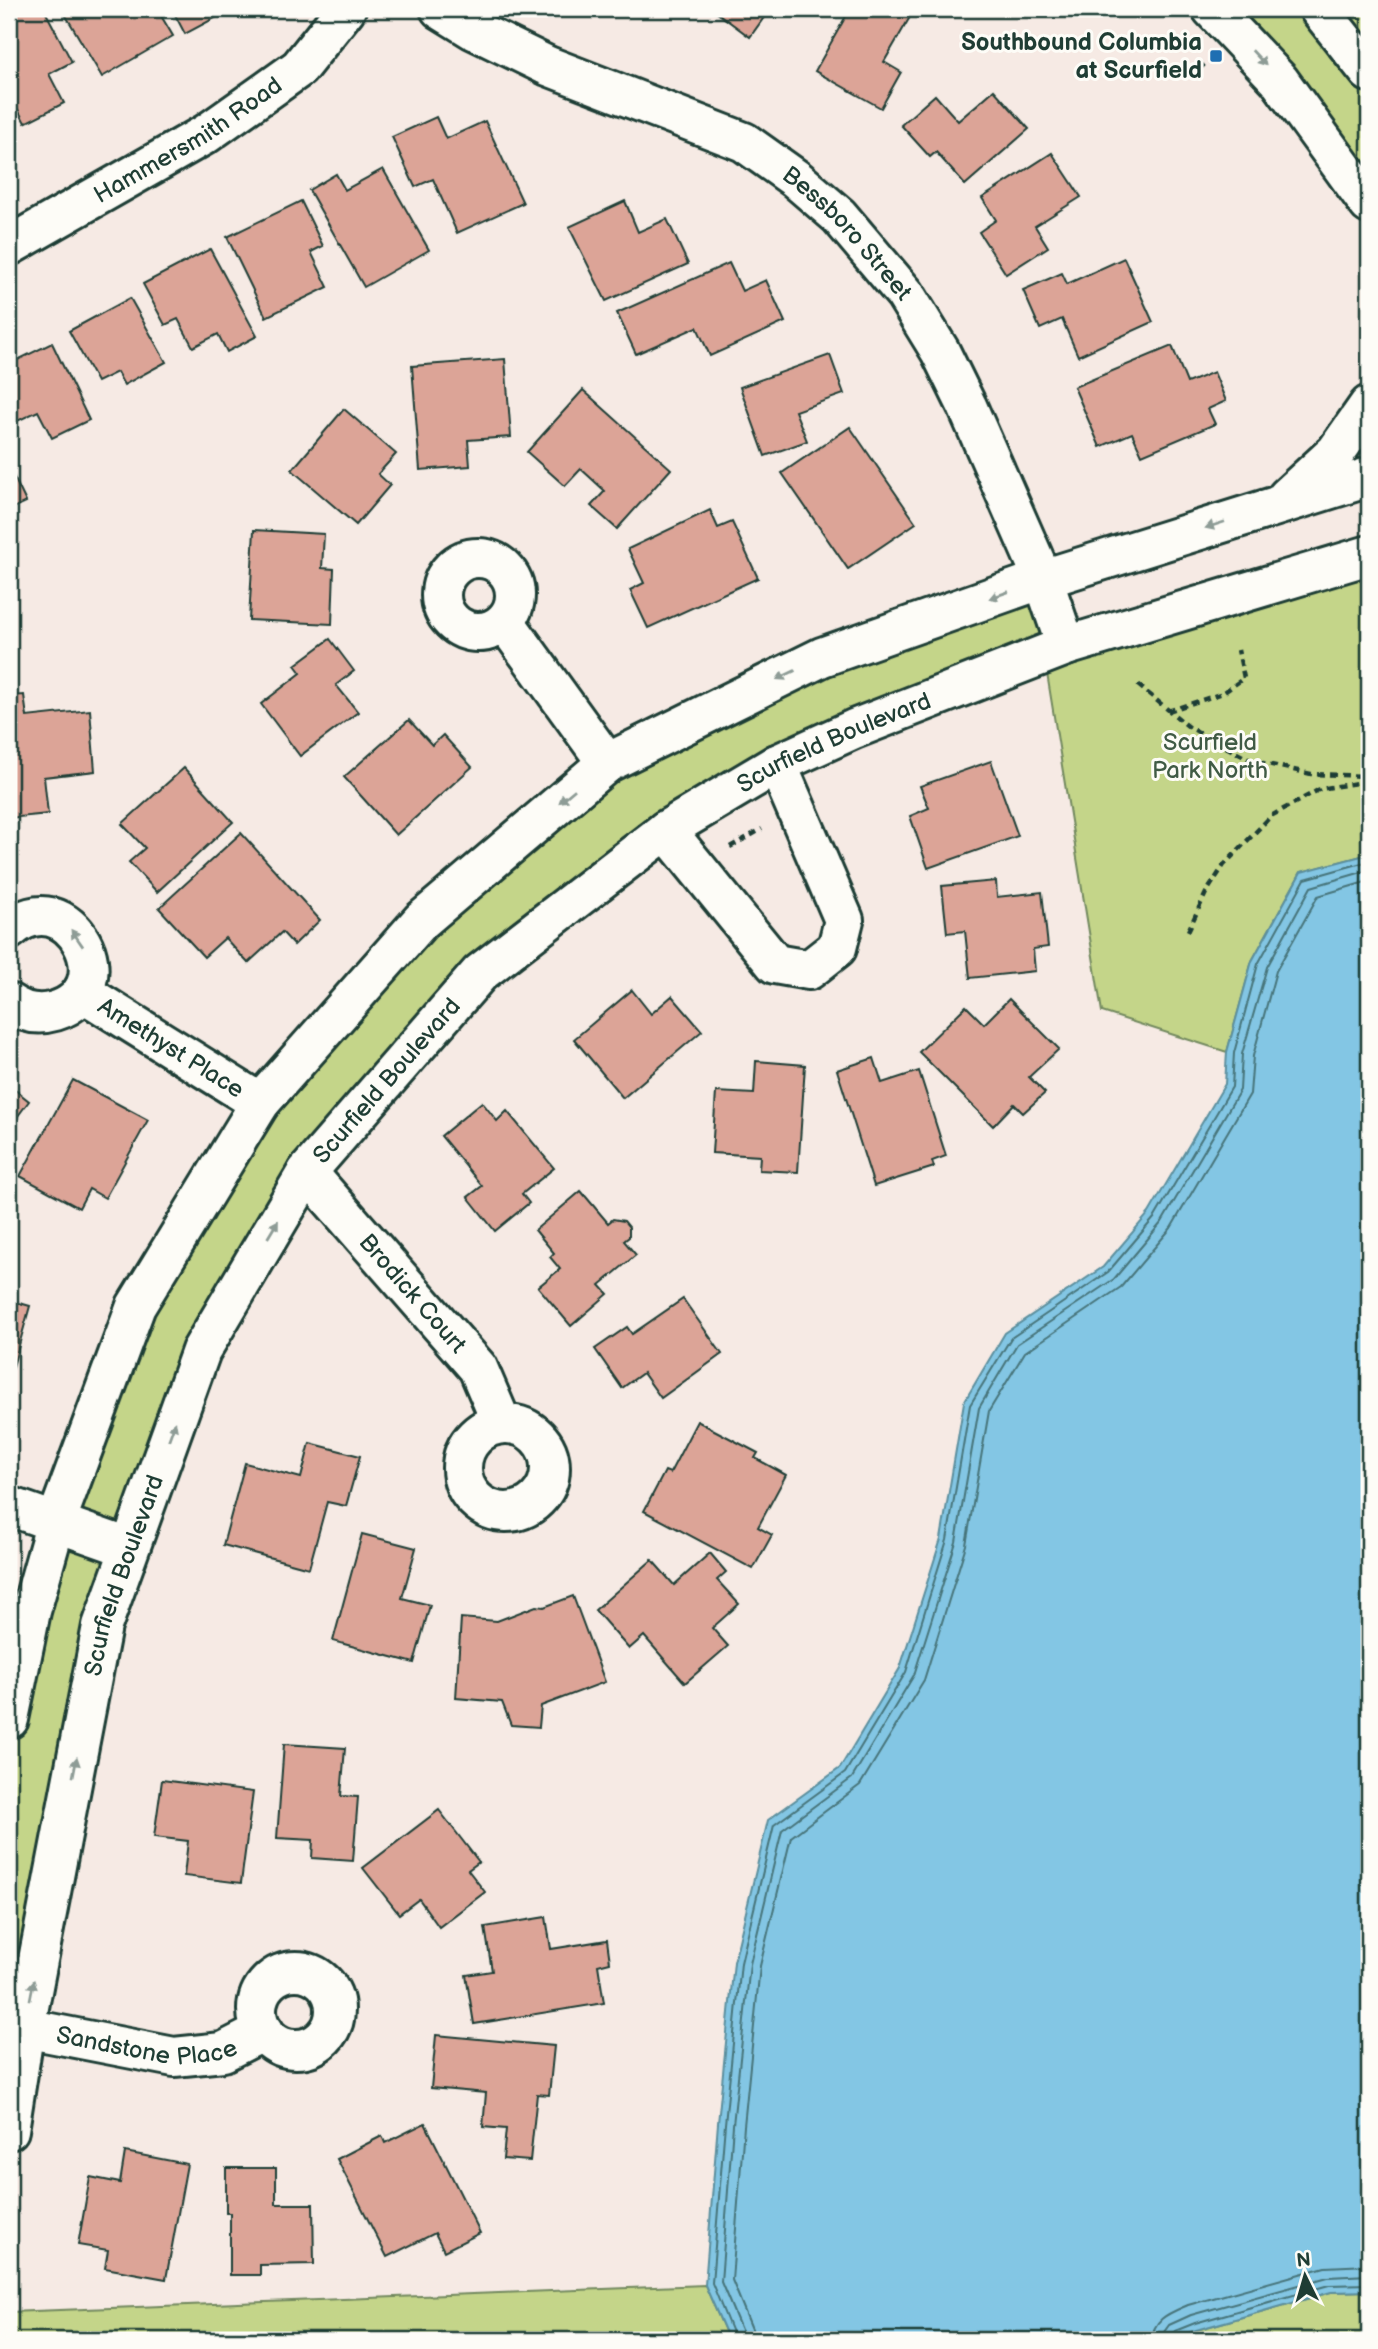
<svg xmlns="http://www.w3.org/2000/svg" width="1378" height="2349" font-family="'Balsamiq Sans',sans-serif">
<style>
.green{fill:#c4d589;stroke:#72895e;stroke-width:2}
.water{fill:#83c6e4;stroke:#5b8f9e;stroke-width:2}
.lines{fill:none;stroke-linecap:round;stroke-linejoin:round}
.shore{stroke:#47747a;stroke-width:2}
.building{fill:#dca497;stroke:#1f3d34;stroke-width:2}
.minor-casing{stroke:#1f3d34;stroke-width:44}
.path{stroke:#1f3d34;stroke-width:4.5;stroke-dasharray:7 5;stroke-linecap:butt}
.minor{stroke:#fdfcf7;stroke-width:38}
.oneway{fill:#8e9c96}
.poi-dot{fill:#1f6fb2;stroke:#fdfcf7;stroke-width:2.5}
.labels{text-anchor:middle;stroke-width:6;stroke-linejoin:round;paint-order:stroke}
.poi-label{font-size:24px;font-weight:bold;fill:#1f3d34;stroke:#fdfcf7;text-anchor:end}
.street-label{font-size:24px;fill:#1f3d34;stroke:#fdfcf7}
.park-label{font-size:24px;fill:#405b45;stroke:#fdfcf7}
</style>
<rect width="100%" height="100%" fill="#f6eae4"/>
<filter id="ink" filterUnits="userSpaceOnUse"><feTurbulence type="fractalNoise" baseFrequency=".0143" numOctaves="2"/><feDisplacementMap in="SourceGraphic" scale="14" xChannelSelector="R" yChannelSelector="G"/><feConvolveMatrix kernelMatrix="1 2 1 2 8 2 1 2 1" color-interpolation-filters="sRGB"/></filter>
<g filter="url(#ink)">
<g class="green">
<polygon points="1212,9 1369,9 1369,204"/>
<polygon points="1369,555 1369,854 1301,872 1252,961 1227,1052 1102,1012 1045,661 777,764 480,973 307,1172 201,1351 102,1626 9,2130 9,1719 136,1306 260,1103 607,763 1043,579 1045,660"/>
<polygon points="705,2285 729,2340 9,2340 9,2312"/>
<polygon points="1369,2291 1369,2340 1171,2340 1196,2330 1331,2292"/>
</g>
<polygon class="water" points="1369,854 1369,2291 1331,2292 1196,2330 1171,2340 729,2340 705,2285 718,2123 734,1962 768,1820 840,1768 900,1668 941,1539 964,1402 1005,1333 1103,1267 1149,1213 1225,1084 1227,1052 1252,961 1301,872"/>
<g class="lines">
<g class="shore">
<polyline points="735,2340 712,2283 725,2124 741,1963 774,1825 845,1773 906,1672 947,1540 970,1405 1011,1338 1108,1272 1155,1217 1232,1087 1234,1053 1258,964 1305,879 1369,861"/>
<polyline points="744,2340 742,2332 721,2282 733,2125 750,1964 782,1830 852,1778 914,1675 956,1542 979,1408 1017,1344 1114,1279 1162,1222 1240,1090 1242,1054 1267,967 1311,887 1369,870"/>
<polyline points="754,2340 752,2329 732,2280 744,2126 760,1966 791,1837 860,1785 924,1680 966,1545 989,1411 1025,1352 1121,1287 1171,1228 1250,1094 1253,1056 1276,971 1318,896 1369,881"/>
<path d="M1152,2340C1153,2318 1170,2313 1188,2305L1325,2267L1369,2265"/>
<polyline points="1163,2340 1164,2332 1169,2325 1191,2315 1328,2277 1369,2275"/>
<polyline points="1172,2340 1175,2331 1195,2323 1329,2285 1369,2284"/>
</g>
</g>
<g class="building">
<polygon points="9,9 44,9 72,62 49,74 64,103 25,123 9,92"/>
<polygon points="62,9 157,9 173,36 102,77"/>
<polygon points="172,9 226,9 228,11 185,34"/>
<polygon points="712,9 770,9 750,37"/>
<polygon points="850,9 894,9 910,17 884,62 901,72 881,108 815,71"/>
<polygon points="994,90 1029,129 965,185 936,152 930,157 901,125 935,95 958,121"/>
<polygon points="436,117 446,139 485,121 523,203 457,233 433,179 415,187 392,137"/>
<polygon points="1052,153 1081,197 1035,226 1048,247 1006,274 979,232 996,220 982,198"/>
<polygon points="383,169 429,250 364,287 309,190 336,174 345,190"/>
<polygon points="301,201 323,246 311,252 328,287 266,317 227,237"/>
<polygon points="625,201 638,232 667,219 688,264 606,301 569,227"/>
<polygon points="210,249 257,336 227,352 218,334 193,347 178,319 165,325 143,284"/>
<polygon points="1124,258 1153,322 1078,356 1062,319 1040,329 1023,290 1062,273 1067,284"/>
<polygon points="729,263 742,291 766,280 785,322 710,356 697,327 636,354 617,313"/>
<polygon points="130,298 166,362 124,385 117,372 97,382 69,331"/>
<polygon points="52,343 89,420 52,438 38,411 9,425 9,364"/>
<polygon points="1172,346 1187,383 1214,372 1226,401 1208,409 1215,424 1142,455 1132,433 1100,447 1074,387"/>
<polygon points="830,355 844,394 795,411 807,441 765,456 740,387"/>
<polygon points="505,359 511,437 468,440 470,466 420,470 412,366"/>
<polygon points="583,390 671,469 617,529 591,506 605,491 581,469 565,486 527,452"/>
<polygon points="344,409 396,454 378,474 390,485 356,525 292,470"/>
<polygon points="850,427 916,523 848,569 782,473"/>
<polygon points="9,467 26,502 9,510"/>
<polygon points="710,510 718,528 732,522 758,578 648,628 630,590 644,583 628,549"/>
<polygon points="254,530 324,534 322,568 334,569 332,624 249,620"/>
<polygon points="330,639 354,671 336,685 358,712 300,756 261,704 301,673 295,665"/>
<polygon points="24,695 27,717 90,710 95,771 44,777 48,814 9,818 9,696"/>
<polygon points="409,720 432,745 443,735 472,767 396,835 344,777"/>
<polygon points="991,761 1018,836 928,868 910,816 929,808 920,786"/>
<polygon points="184,768 233,822 157,892 129,862 145,848 122,824"/>
<polygon points="241,833 320,920 294,945 282,932 248,963 225,938 204,957 159,908"/>
<polygon points="996,881 997,897 1042,892 1048,947 1033,949 1035,971 970,978 965,931 947,933 942,886"/>
<polygon points="632,990 651,1014 672,996 702,1031 623,1098 574,1039"/>
<polygon points="1009,999 1059,1049 1029,1077 1045,1093 1023,1113 1014,1104 993,1126 919,1052 966,1006 984,1024"/>
<polygon points="874,1058 882,1083 919,1071 946,1156 932,1161 934,1167 874,1186 837,1070"/>
<polygon points="756,1061 805,1065 798,1172 759,1170 760,1156 712,1153 716,1092 754,1094"/>
<polygon points="73,1080 148,1120 105,1198 89,1189 79,1208 20,1176"/>
<polygon points="9,1085 29,1101 9,1128"/>
<polygon points="482,1102 497,1121 507,1111 554,1168 522,1194 529,1203 495,1231 468,1197 482,1186 441,1136"/>
<polygon points="581,1191 608,1223 613,1219 624,1221 629,1227 629,1237 624,1241 636,1255 600,1285 608,1294 571,1326 538,1287 560,1269 550,1257 554,1253 535,1230"/>
<polygon points="683,1299 722,1354 661,1398 643,1373 622,1388 595,1349 627,1327 632,1334"/>
<polygon points="9,1300 30,1306 9,1381"/>
<polygon points="697,1421 758,1453 755,1458 786,1475 758,1527 772,1535 753,1569 644,1511 665,1471 670,1473"/>
<polygon points="310,1443 360,1456 346,1506 327,1502 309,1568 223,1545 245,1463 301,1478"/>
<polygon points="362,1534 416,1548 402,1598 430,1605 414,1663 333,1641"/>
<polygon points="710,1553 726,1572 717,1580 739,1604 712,1628 728,1646 685,1683 644,1636 629,1649 595,1610 652,1560 674,1585"/>
<polygon points="573,1596 605,1682 541,1706 539,1727 511,1725 502,1702 456,1698 461,1618 497,1621 536,1606 544,1607"/>
<polygon points="284,1744 345,1748 341,1796 358,1797 353,1861 312,1858 313,1840 277,1838"/>
<polygon points="162,1780 253,1792 241,1883 184,1876 188,1841 154,1837"/>
<polygon points="439,1810 479,1862 468,1870 485,1892 439,1927 419,1899 399,1914 363,1868"/>
<polygon points="546,1917 551,1949 607,1940 610,1962 598,1965 604,2003 474,2024 466,1975 492,1971 485,1927"/>
<polygon points="436,2035 554,2046 549,2095 537,2094 530,2161 503,2159 506,2129 483,2127 486,2093 431,2088"/>
<polygon points="425,2123 480,2233 444,2251 435,2233 387,2257 337,2159 382,2136 385,2143"/>
<polygon points="125,2152 187,2164 166,2279 105,2268 108,2250 78,2245 90,2177 120,2183"/>
<polygon points="226,2168 276,2168 276,2204 313,2204 314,2264 260,2265 260,2275 230,2275 230,2213 226,2213"/>
</g>
<g class="lines">
<defs>
<g id="minor">
<path id="s1" d="M440,9L474,30L548,66L744,142L796,179L839,216L905,294L940,351L967,406L1043,579L1066,646"/>
<polyline points="1212,9 1279,80 1369,204"/>
<polyline points="1319,9 1369,72"/>
<path id="s2" d="M9,246L206,134L264,93L299,68L346,9"/>
<polyline points="1287,497 1336,452 1369,405"/>
<circle cx="478" cy="595" r="37"/>
<polyline points="505,622 607,763"/>
<polyline points="666,830 775,964 809,970 837,948 844,920 777,764"/>
<path d="M9,930C68,877 128,989 55,1011C38,1016 23,1013 9,1003"/>
<path id="s3" d="M82,992L260,1103"/>
<path id="s4" d="M307,1172L478,1368L502,1424"/>
<circle cx="506" cy="1468" r="44"/>
<polyline points="9,1506 129,1548"/>
<polyline points="9,1719 31,1611 56,1522 136,1306 260,1103 421,921 607,763 822,657 1043,579 1369,477"/>
<circle cx="296" cy="2010" r="39"/>
<path id="s5" d="M9,2025L174,2057L223,2052L264,2031"/>
<path id="s6" d="M9,2130L25,2028L102,1626L201,1351L307,1172L480,973L666,830L777,764L854,729L1066,646L1369,555"/>
</g>
</defs>
<use href="#minor" class="minor-casing"/>
<g class="path">
<polyline points="1199,69 1207,62"/>
<polyline points="1138,685 1189,727 1250,760 1311,774 1369,776"/>
<polyline points="1168,711 1223,693 1244,678 1238,650"/>
<polyline points="730,847 762,829"/>
<polyline points="1188,931 1206,893 1224,865 1271,816 1320,789 1369,781"/>
</g>
<use href="#minor" class="minor"/>
</g>
<defs><path id="oneway-solid" d="M-6-.8H1V-3.2L6.5 0L1 3.2V.8H-6Z" transform="scale(1.75)"/></defs>
<g class="oneway">
<use href="#oneway-solid" transform="translate(1259 58) rotate(47)"/>
<use href="#oneway-solid" transform="translate(1215 525) rotate(162)"/>
<use href="#oneway-solid" transform="translate(999 595) rotate(161)"/>
<use href="#oneway-solid" transform="translate(786 675) rotate(154)"/>
<use href="#oneway-solid" transform="translate(567 796) rotate(140)"/>
<use href="#oneway-solid" transform="translate(77 938) rotate(-125)"/>
<use href="#oneway-solid" transform="translate(273 1229) rotate(-59)"/>
<use href="#oneway-solid" transform="translate(172 1431) rotate(-70)"/>
<use href="#oneway-solid" transform="translate(75 1767) rotate(-79)"/>
<use href="#oneway-solid" transform="translate(32 1990) rotate(-79)"/>
</g>
</g>
<rect class="poi-dot" x="1209" y="49" width="14" height="14" rx="3.5"/>
<g class="labels">
<g class="poi-label">
<text x="1202" y="50">Southbound Columbia<tspan x="1202" dy="28">at Scurfield</tspan></text>
</g>
<g class="street-label">
<text dy="8" stroke="none"><textPath href="#s2" startOffset="208">Hammersmith Road</textPath></text>
<text dy="8" stroke="none"><textPath href="#s1" startOffset="471">Bessboro Street</textPath></text>
<text dy="8" stroke="none"><textPath href="#s6" startOffset="1701">Scurfield Boulevard</textPath></text>
<text dy="8" stroke="none"><textPath href="#s3" startOffset="105">Amethyst Place</textPath></text>
<text dy="8" stroke="none"><textPath href="#s6" startOffset="1134">Scurfield Boulevard</textPath></text>
<text dy="8" stroke="none"><textPath href="#s4" startOffset="161">Brodick Court</textPath></text>
<text dy="8" stroke="none"><textPath href="#s6" startOffset="567">Scurfield Boulevard</textPath></text>
<text dy="8" stroke="none"><textPath href="#s5" startOffset="140">Sandstone Place</textPath></text>
</g>
<g class="park-label">
<text x="1210" y="750">Scurfield<tspan x="1210" dy="28">Park North</tspan></text>
</g>
</g>
<rect width="1378" height="2349" fill="none" stroke="#fdfcf7" stroke-width="35"/>
<rect x="18" y="18" width="1343" height="2314" fill="none" stroke="#1f3d34" stroke-width="2.5" filter="url(#ink)"/>
<g transform="translate(1305 2276) rotate(355)" stroke="#fdfcf7" stroke-width="5" paint-order="stroke">
<path d="M0-5L12 26L0 18L-12 26Z" fill="#1f3d34"/>
<text y="-10" font-size="19" font-weight="bold" text-anchor="middle" fill="#1f3d34">N</text>
</g>
</svg>
